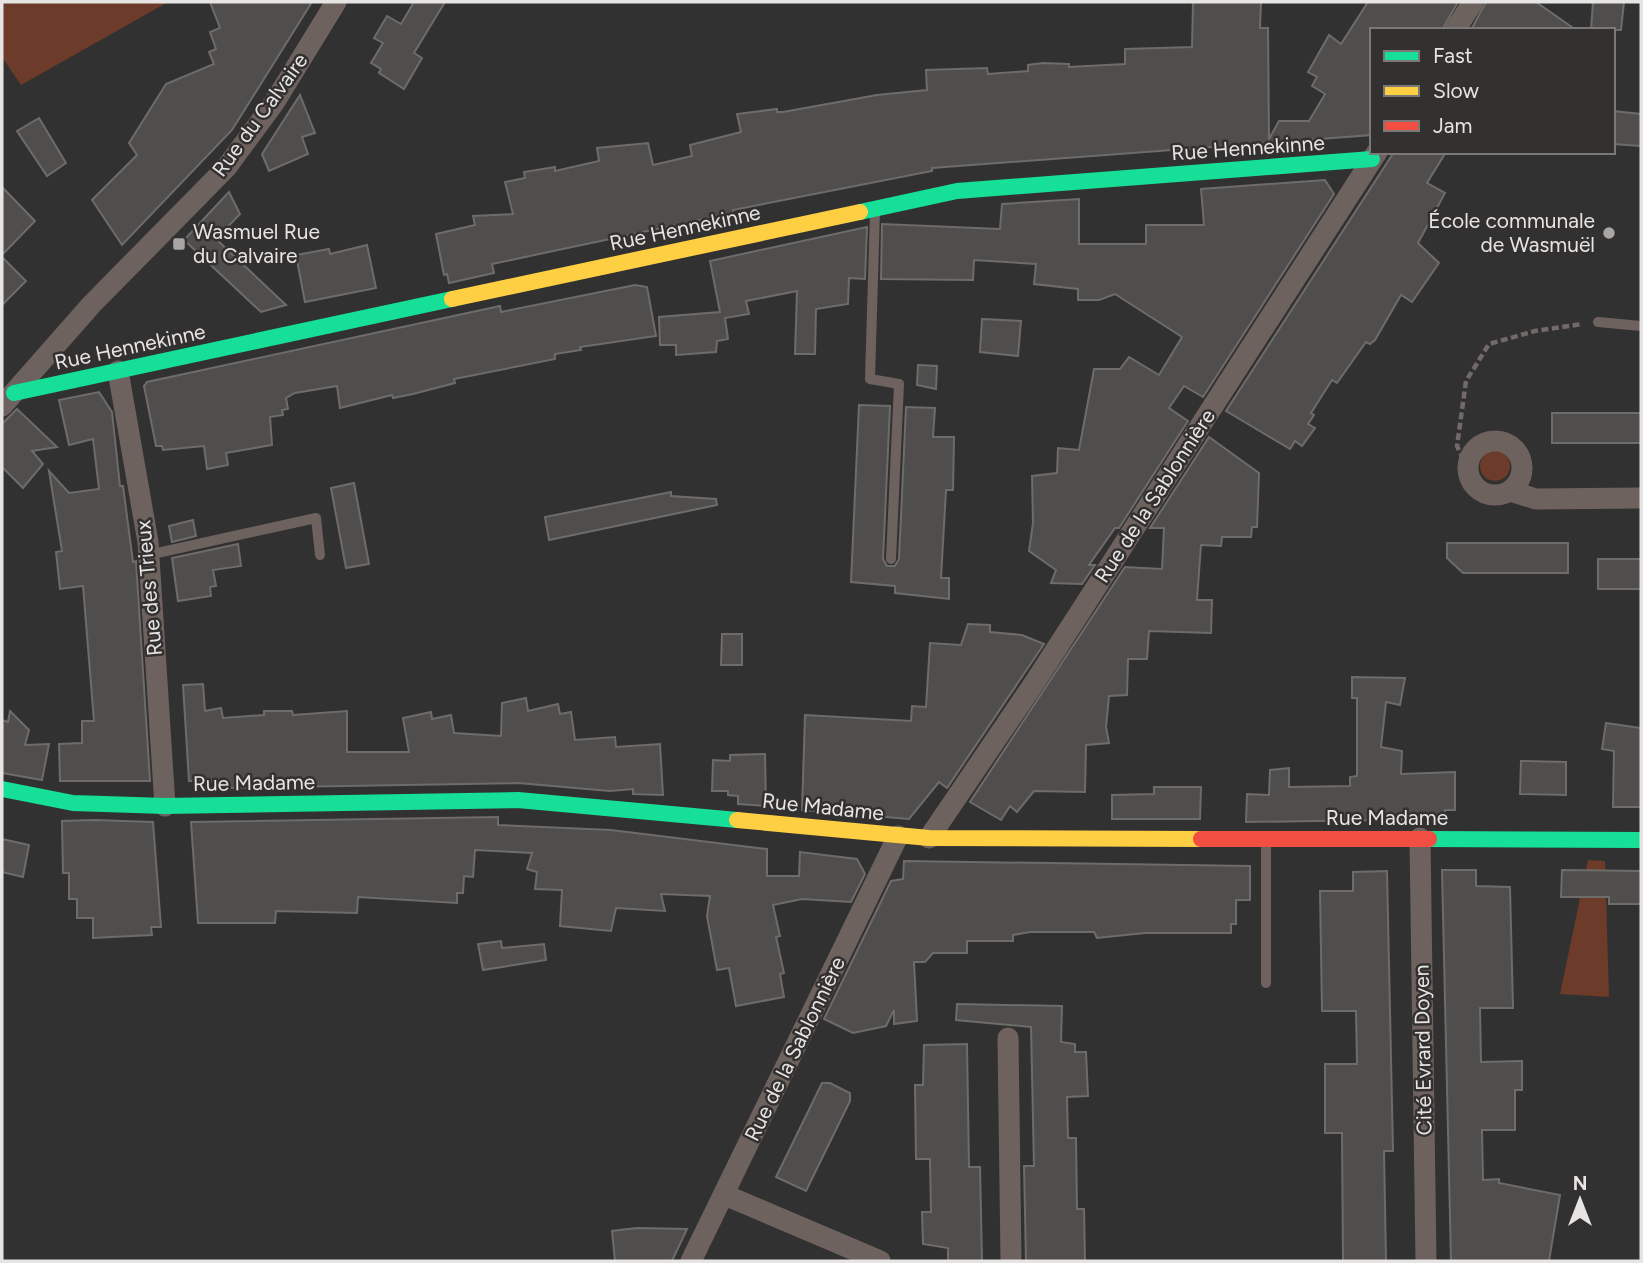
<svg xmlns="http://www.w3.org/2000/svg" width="1643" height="1263" font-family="Figtree,sans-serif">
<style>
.green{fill:#6c3b2a}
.building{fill:#4f4e4d;stroke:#6d6c6b;stroke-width:2}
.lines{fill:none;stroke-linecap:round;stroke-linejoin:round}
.path{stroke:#716a68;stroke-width:4.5;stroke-dasharray:7 3.5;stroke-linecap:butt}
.lane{stroke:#6e625f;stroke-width:10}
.street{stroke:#6e625f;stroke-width:21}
.fast{stroke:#16e098;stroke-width:16}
.slow{stroke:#ffcf43;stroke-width:16}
.jam{stroke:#f24e42;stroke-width:16}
.poi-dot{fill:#a7a6a5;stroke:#333130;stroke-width:2.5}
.labels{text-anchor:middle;stroke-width:5;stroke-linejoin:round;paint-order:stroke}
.street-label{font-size:21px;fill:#e6e5e4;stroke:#333130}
.poi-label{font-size:21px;fill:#e6e5e4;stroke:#333130;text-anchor:end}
</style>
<rect width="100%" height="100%" fill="#323131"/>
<g class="green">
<polygon points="2,2 168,2 21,85 2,57"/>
<circle cx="1495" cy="466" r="15"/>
<polygon points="1588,860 1605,861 1609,997 1560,994"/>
</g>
<g class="building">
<polygon points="210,2 312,2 232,130 122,245 92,200 137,155 129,143 166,84 214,64 209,52 216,49 210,32 220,28"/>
<polygon points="414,2 445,2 414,53 422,58 404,89 379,73 381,69 371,63 383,43 374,38 387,16 401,24"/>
<polygon points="1193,2 1261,2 1260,28 1268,28 1269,139 1279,121 1309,121 1325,94 1312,86 1317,77 1308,72 1329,35 1341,44 1368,2 1458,2 1442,30 1372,30 1372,135 932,168 932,171 733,210 733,213 492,264 494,273 449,283 447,274 444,275 436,234 475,225 473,216 513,214 505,182 525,178 524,172 555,167 555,171 599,161 597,148 648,143 653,165 692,156 690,145 741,132 737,114 777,109 777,112 783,112 877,95 927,90 926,70 987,68 988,74 1028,71 1028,65 1043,63 1069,64 1069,67 1125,64 1125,49 1192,47"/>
<polygon points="1486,2 1536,2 1576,30 1471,30"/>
<polygon points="1593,2 1624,2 1621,30 1591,30"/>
<polygon points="300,95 315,133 302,137 308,154 269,171 262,154"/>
<polygon points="1613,111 1641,114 1641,146 1613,144"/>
<polygon points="39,118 66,163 47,176 17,131"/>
<polygon points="1394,152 1446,152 1427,183 1445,193 1418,243 1439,263 1412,302 1401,295 1375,340 1370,344 1366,342 1337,383 1332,380 1311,413 1314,415 1308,424 1315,428 1302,446 1295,441 1290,449 1226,411"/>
<polygon points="1325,180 1334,194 1203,397 1184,386 1169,408 1188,421 1119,528 1115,528 1089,565 1095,565 1082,584 1051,583 1056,570 1029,551 1033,523 1032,476 1057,473 1058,448 1079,450 1094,369 1120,369 1129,357 1159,375 1182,337 1115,294 1099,300 1078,300 1078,289 1034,284 1036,264 974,260 973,280 881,279 882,224 1000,229 1002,204 1079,199 1079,244 1146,244 1146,225 1204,225 1201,189"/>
<polygon points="2,187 35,221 2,255"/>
<polygon points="229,192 240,214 216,239 286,305 261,312 184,240"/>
<polygon points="867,227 865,279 849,278 848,304 816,309 815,354 795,354 797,291 746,301 749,314 725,318 728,339 717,341 716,352 676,355 676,345 660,345 659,317 720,312 710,261"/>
<polygon points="367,245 376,288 305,302 296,255 329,249 330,254"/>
<polygon points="2,257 26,281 2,305"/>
<polygon points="635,285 647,287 656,336 580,347 581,350 555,354 555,359 454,379 455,383 413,394 393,398 392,395 340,408 337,386 295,393 286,398 288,409 282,410 283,415 270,417 272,445 226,453 228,465 207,469 204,446 163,450 162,446 156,446 144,386 147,382 500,306 501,312"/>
<polygon points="982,319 1021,321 1018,356 980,352"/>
<polygon points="918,365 937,366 936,389 917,385"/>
<polygon points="99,392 112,412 120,486 123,486 133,562 136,561 150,781 60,781 59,744 82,743 82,721 94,721 83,586 60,589 56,552 62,551 49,471 69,493 99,489 93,439 69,445 59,400"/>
<polygon points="859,405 890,406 883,559 887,566 895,566 899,559 906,407 935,408 933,437 954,437 953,490 946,490 941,578 949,578 949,599 895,593 895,586 851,582"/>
<polygon points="17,409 57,447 32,451 43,464 23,488 2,467 2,424"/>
<rect x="1552" y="413" width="89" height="30"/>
<polygon points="1209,437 1259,473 1257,527 1252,527 1251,537 1222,537 1221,546 1201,545 1197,600 1212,600 1211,633 1149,631 1147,659 1128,659 1127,695 1109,696 1106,727 1109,743 1086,745 1085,792 1034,791 1017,812 1010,806 1001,820 970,802 1125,567 1162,569 1164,528 1150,528"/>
<polygon points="354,483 369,564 346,568 331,488"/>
<polygon points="671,492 671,496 716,499 717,505 549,540 545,517"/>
<polygon points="193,520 196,536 172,542 169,526"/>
<polygon points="1447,543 1568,543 1568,573 1463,573 1447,558"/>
<polygon points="238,544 241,566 213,570 216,586 210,587 211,596 178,601 172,558"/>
<rect x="1598" y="559" width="43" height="30"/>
<polygon points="968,624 990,625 990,632 1022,635 1044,644 947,788 939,782 909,819 802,810 805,715 911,721 912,706 926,707 930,643 961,645"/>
<polygon points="722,634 742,634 742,665 721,665"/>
<polygon points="1352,677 1405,678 1400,705 1386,702 1381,747 1402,751 1401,774 1455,772 1455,810 1445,810 1445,819 1246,822 1247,794 1269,795 1270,770 1289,768 1289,787 1350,786 1350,777 1357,776 1357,698 1352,698"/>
<polygon points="203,684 205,711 221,708 223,718 264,715 264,711 292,711 293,715 347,711 347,752 409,752 403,718 431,712 432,719 451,715 454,733 501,736 502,703 526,698 528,711 558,704 560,714 571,712 575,740 615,737 616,747 660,744 663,795 633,794 633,789 610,791 518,783 226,788 225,781 189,781 183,685"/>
<polygon points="10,711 29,730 25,745 49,744 42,780 2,773 2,720 8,722"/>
<polygon points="1606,723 1641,728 1641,807 1613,807 1614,751 1602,749"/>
<polygon points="765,754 766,806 738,804 738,796 728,795 728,791 712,791 713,760 730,761 730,755"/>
<polygon points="1521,761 1566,762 1566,795 1520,794"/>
<polygon points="1154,787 1201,787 1200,819 1112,819 1112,795 1154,794"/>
<polygon points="498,817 498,825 611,830 767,849 767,876 799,876 800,852 857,859 865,874 851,902 802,899 773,905 780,936 776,937 784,973 780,974 784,997 736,1006 729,968 717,970 707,916 710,896 661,894 665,911 616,908 611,931 560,926 562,890 535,889 537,872 527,869 532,853 475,850 473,877 464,876 463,893 457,893 457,903 358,897 357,913 276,911 275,923 198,923 191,822"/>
<polygon points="95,820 153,822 161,927 151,927 152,935 93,938 93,918 77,918 77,899 69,899 69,873 63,873 62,821"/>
<polygon points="2,839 29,845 23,877 2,872"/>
<polygon points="904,861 1250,866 1250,900 1236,900 1236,924 1231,924 1231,933 1145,933 1097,938 1094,932 1030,932 1013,935 1013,941 967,941 967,953 933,953 925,962 914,962 917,1021 894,1024 894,1010 886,1026 853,1033 824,1019 891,881 903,879"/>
<polygon points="1442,870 1476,870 1476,886 1510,887 1513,1008 1480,1008 1481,1062 1522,1061 1522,1090 1515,1090 1515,1130 1482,1130 1483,1180 1499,1179 1499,1183 1560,1195 1549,1261 1451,1261"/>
<polygon points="1562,870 1641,871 1641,904 1609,904 1609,897 1561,897"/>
<polygon points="1387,871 1393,1151 1384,1151 1386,1261 1343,1261 1342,1133 1325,1133 1325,1064 1357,1064 1356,1011 1322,1011 1320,891 1353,891 1353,872"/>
<polygon points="501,941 502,948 544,944 546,960 483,970 478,944"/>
<polygon points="957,1004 1062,1006 1061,1042 1075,1044 1075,1052 1086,1052 1088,1096 1067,1097 1068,1138 1076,1138 1077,1209 1084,1209 1085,1261 1026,1261 1024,1166 1034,1166 1031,1027 956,1020"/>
<polygon points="967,1044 969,1167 980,1167 982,1261 948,1261 948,1248 923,1244 922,1212 931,1212 930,1159 916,1159 915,1085 923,1085 924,1045"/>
<polygon points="822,1083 830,1083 850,1093 850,1101 806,1191 776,1177"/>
<polygon points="637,1228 687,1229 672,1261 615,1261 612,1231"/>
</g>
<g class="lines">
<polyline class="path" points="1468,469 1457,446 1466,381 1489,344 1535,331 1582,324"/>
<g class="lane">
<polyline points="875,211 870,379 899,384 891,559"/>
<polyline points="1598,322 1641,326"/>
<polyline points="148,555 316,518 320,555"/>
<polyline points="1266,983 1266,842"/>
</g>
<g class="street">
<polyline points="1455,30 1473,2"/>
<polyline points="118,371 148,542 165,806"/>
<polyline points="2,406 92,304 226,168 274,103 336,2"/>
<circle cx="1495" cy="468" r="27"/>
<polyline points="1510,491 1536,499 1641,498"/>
<polyline points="929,838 1035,682 1377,152"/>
<polyline points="1420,838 1426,1261"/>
<polyline points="1008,1038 1011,1261"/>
<polyline points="725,1195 880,1261"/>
<polyline points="691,1261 898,836"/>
</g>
<g class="fast">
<polyline points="860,212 957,191 1372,159"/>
<polyline points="14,393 452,299"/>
<polyline points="2,789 73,803 165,806 518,800 737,820"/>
<polyline points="1429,839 1641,840"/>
</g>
<g class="slow">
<polyline points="452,299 860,212"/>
<polyline points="737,820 929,838 1201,839"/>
</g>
<polyline class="jam" points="1201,839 1429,839"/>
</g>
<g class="poi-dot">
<circle cx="1609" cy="233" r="7"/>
<rect x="172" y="237" width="14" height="14" rx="3.5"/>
</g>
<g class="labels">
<g class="street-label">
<text transform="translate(260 115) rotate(-54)" y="7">Rue du Calvaire</text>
<text transform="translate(1248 148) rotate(-4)" y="7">Rue Hennekinne</text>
<text transform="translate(685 228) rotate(-12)" y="7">Rue Hennekinne</text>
<text transform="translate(130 347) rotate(-12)" y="7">Rue Hennekinne</text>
<text transform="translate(1155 496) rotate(-57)" y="7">Rue de la Sablonnière</text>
<text transform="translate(149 588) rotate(-95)" y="7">Rue des Trieux</text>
<text transform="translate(254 783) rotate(-1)" y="7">Rue Madame</text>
<text transform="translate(823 807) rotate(6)" y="7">Rue Madame</text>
<text x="1387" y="825">Rue Madame</text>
<text transform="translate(795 1049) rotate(-64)" y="7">Rue de la Sablonnière</text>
<text transform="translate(1423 1050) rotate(-91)" y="7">Cité Evrard Doyen</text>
</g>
<g class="poi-label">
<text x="1595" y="228">École communale<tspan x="1595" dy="24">de Wasmuël</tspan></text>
<text x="193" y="239" text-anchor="start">Wasmuel Rue<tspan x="193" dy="24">du Calvaire</tspan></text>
</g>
</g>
<rect width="1643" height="1263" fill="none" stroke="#e6e5e4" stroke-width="7"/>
<rect x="1370" y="28" width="245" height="126" fill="#333130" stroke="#7b7978" stroke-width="2"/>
<rect x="1384" y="51" width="35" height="10" fill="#16e098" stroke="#7b7978" stroke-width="2"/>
<text x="1433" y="63" font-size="21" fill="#e6e5e4">Fast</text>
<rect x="1384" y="86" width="35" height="10" fill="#ffcf43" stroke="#7b7978" stroke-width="2"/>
<text x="1433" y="98" font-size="21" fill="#e6e5e4">Slow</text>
<rect x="1384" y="121" width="35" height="10" fill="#f24e42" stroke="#7b7978" stroke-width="2"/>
<text x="1433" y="133" font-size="21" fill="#e6e5e4">Jam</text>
<g transform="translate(1580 1200)" stroke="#333130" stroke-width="5" paint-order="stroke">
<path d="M0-5L12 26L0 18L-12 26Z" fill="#e6e5e4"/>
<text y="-10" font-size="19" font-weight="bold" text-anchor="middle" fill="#e6e5e4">N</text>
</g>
</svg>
